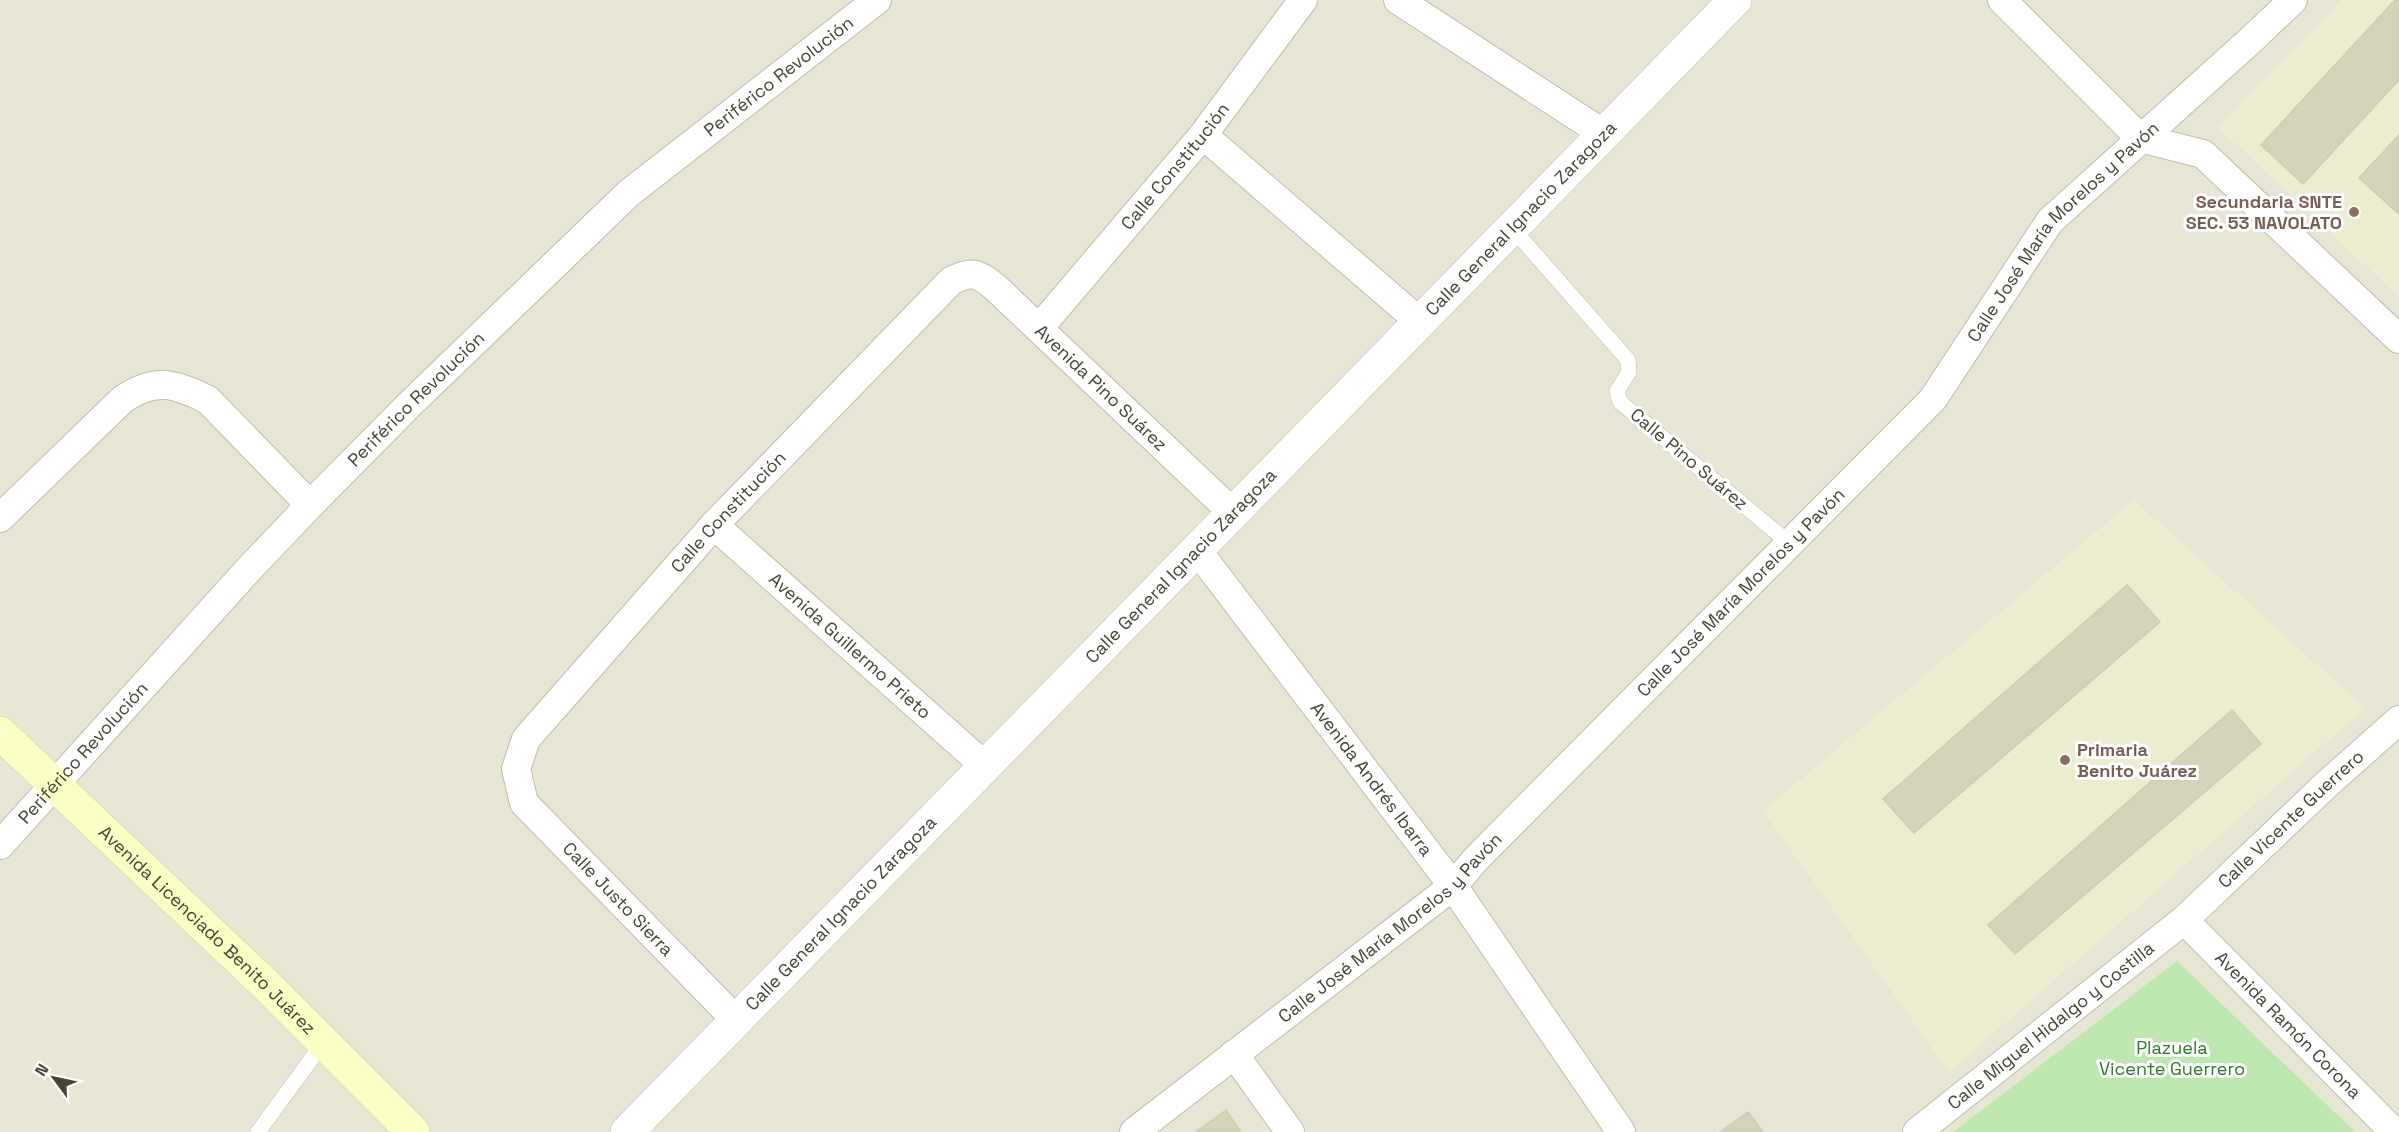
<svg xmlns="http://www.w3.org/2000/svg" width="2399" height="1132" font-family="'Space Grotesk',sans-serif">
<style>
.residential{fill:#e7e6d4}
.education{fill:#ececd0}
.green{fill:#bde7af}
.building{fill:#d4d2bb;stroke:#cfccaf;stroke-width:1.5}
.lines{fill:none;stroke-linecap:round;stroke-linejoin:round}
.service-casing{stroke:#bebda9;stroke-width:16}
.minor-casing{stroke:#bebda9;stroke-width:30}
.tertiary-casing{stroke:#bebda9;stroke-width:34}
.secondary-casing{stroke:#ced094;stroke-width:34}
.service{stroke:#fff;stroke-width:15}
.minor{stroke:#fff;stroke-width:28}
.tertiary{stroke:#fff;stroke-width:33}
.secondary{stroke:#fbfec5;stroke-width:33}
.education-dot{fill:#8d6e63;stroke:#fff;stroke-width:2}
.labels{text-anchor:middle;stroke-width:6;stroke-linejoin:round;paint-order:stroke}
.street-label{font-size:18px;fill:#464435;stroke:#fff}
.education-label{font-size:18px;font-weight:bold;fill:#785e54;stroke:#fff;text-anchor:end}
.park-label{font-size:18px;fill:#307729;stroke:#fff}
</style>
<rect width="100%" height="100%" fill="#f3f3e6"/>
<rect class="residential" x="0" y="0" width="2399" height="1132"/>
<g class="education">
<polygon points="2342,0 2399,0 2399,297 2218,127"/>
<polygon points="2134,500 2365,708 1949,1072 1763,811"/>
</g>
<polygon class="green" points="2177,961 2355,1132 1953,1132"/>
<g class="building">
<polygon points="2395,0 2399,0 2399,80 2303,184 2261,145"/>
<polygon points="2399,135 2399,214 2359,178"/>
<polygon points="2127,585 2160,622 1914,833 1883,799"/>
<polygon points="2232,710 2261,744 2015,954 1988,925"/>
<polygon points="1226,1110 1241,1132 1196,1132"/>
<polygon points="1748,1112 1763,1132 1720,1132"/>
</g>
<g class="lines">
<defs>
<g id="service">
<polyline points="1512,228 1628,360 1629,372 1617,391 1620,402 1789,543"/>
<polyline points="258,1132 323,1043"/>
</g>
<g id="minor">
<polyline points="1398,0 1604,134"/>
<polyline points="2002,0 2140,138 2203,154 2399,339"/>
<polyline points="1203,135 1420,322"/>
<path id="s1" d="M1040,327L1203,135L1303,0"/>
<path d="M0,518L122,400C154,377 175,383 208,400L310,505"/>
<path id="s2" d="M714,525L985,766"/>
<path id="s3" d="M1197,550L1453,886L1621,1132"/>
<path id="s4" d="M0,845L249,569L310,505L410,404L629,193L877,0"/>
<path id="s5" d="M2184,920L2394,1132"/>
<path id="s6" d="M736,1020L524,803L516,769L526,739L714,525L951,281C972,270 978,273 996,288L1233,513"/>
<polyline points="1234,1054 1290,1132"/>
<path id="s7" d="M1134,1132L1453,886L1476,859L1933,399L2050,221L2252,39L2293,0"/>
<path id="s8" d="M1917,1132L2184,920L2328,783L2399,720"/>
</g>
<g id="tertiary">
<path id="s9" d="M627,1132L1735,0"/>
</g>
<g id="secondary">
<path id="s10" d="M0,733L263,982L413,1132"/>
</g>
</defs>
<use href="#service" class="service-casing"/>
<use href="#minor" class="minor-casing"/>
<use href="#tertiary" class="tertiary-casing"/>
<use href="#secondary" class="secondary-casing"/>
<use href="#service" class="service"/>
<use href="#minor" class="minor"/>
<use href="#tertiary" class="tertiary"/>
<use href="#secondary" class="secondary"/>
</g>
<g class="education-dot">
<circle cx="2354" cy="212" r="6"/>
<circle cx="2065" cy="760" r="6"/>
</g>
<g class="labels">
<g class="street-label">
<text dy="6" stroke="none"><textPath href="#s4" startOffset="1096">Periférico Revolución</textPath></text>
<text dy="6" stroke="none"><textPath href="#s1" startOffset="210">Calle Constitución</textPath></text>
<text dy="6" stroke="none"><textPath href="#s9" startOffset="1278">Calle General Ignacio Zaragoza</textPath></text>
<text dy="6" stroke="none"><textPath href="#s7" startOffset="1300">Calle José María Morelos y Pavón</textPath></text>
<text dy="6" stroke="none"><textPath href="#s6" startOffset="1190">Avenida Pino Suárez</textPath></text>
<text dy="6" stroke="none"><textPath href="#s4" startOffset="610">Periférico Revolución</textPath></text>
<text transform="translate(1689 459) rotate(40)" y="6">Calle Pino Suárez</text>
<text dy="6" stroke="none"><textPath href="#s6" startOffset="674">Calle Constitución</textPath></text>
<text dy="6" stroke="none"><textPath href="#s9" startOffset="792">Calle General Ignacio Zaragoza</textPath></text>
<text dy="6" stroke="none"><textPath href="#s7" startOffset="814">Calle José María Morelos y Pavón</textPath></text>
<text dy="6" stroke="none"><textPath href="#s2" startOffset="182">Avenida Guillermo Prieto</textPath></text>
<text dy="6" stroke="none"><textPath href="#s4" startOffset="124">Periférico Revolución</textPath></text>
<text dy="6" stroke="none"><textPath href="#s3" startOffset="288">Avenida Andrés Ibarra</textPath></text>
<text dy="6" stroke="none"><textPath href="#s8" startOffset="488">Calle Vicente Guerrero</textPath></text>
<text transform="translate(618 899) rotate(46)" y="6">Calle Justo Sierra</text>
<text dy="6" stroke="none"><textPath href="#s9" startOffset="306">Calle General Ignacio Zaragoza</textPath></text>
<text dy="6" stroke="none"><textPath href="#s7" startOffset="328">Calle José María Morelos y Pavón</textPath></text>
<text dy="6" stroke="none"><textPath href="#s10" startOffset="286">Avenida Licenciado Benito Juárez</textPath></text>
<text dy="6" stroke="none"><textPath href="#s8" startOffset="171">Calle Miguel Hidalgo y Costilla</textPath></text>
<text dy="6" stroke="none"><textPath href="#s5" startOffset="148">Avenida Ramón Corona</textPath></text>
</g>
<g class="education-label">
<text x="2342" y="208">Secundaria SNTE<tspan x="2342" dy="21">SEC. 53 NAVOLATO</tspan></text>
<text x="2077" y="756" text-anchor="start">Primaria<tspan x="2077" dy="21">Benito Juárez</tspan></text>
</g>
<g class="park-label">
<text x="2172" y="1054">Plazuela<tspan x="2172" dy="21">Vicente Guerrero</tspan></text>
</g>
</g>
<g transform="translate(54 1078) rotate(303)" stroke="#ffffff" stroke-width="4.5" paint-order="stroke">
<path d="M0-4.5L10 22L0 15L-10 22Z" fill="#464435"/>
<text y="-9" font-size="16" font-weight="bold" text-anchor="middle" fill="#464435">N</text>
</g>
</svg>
